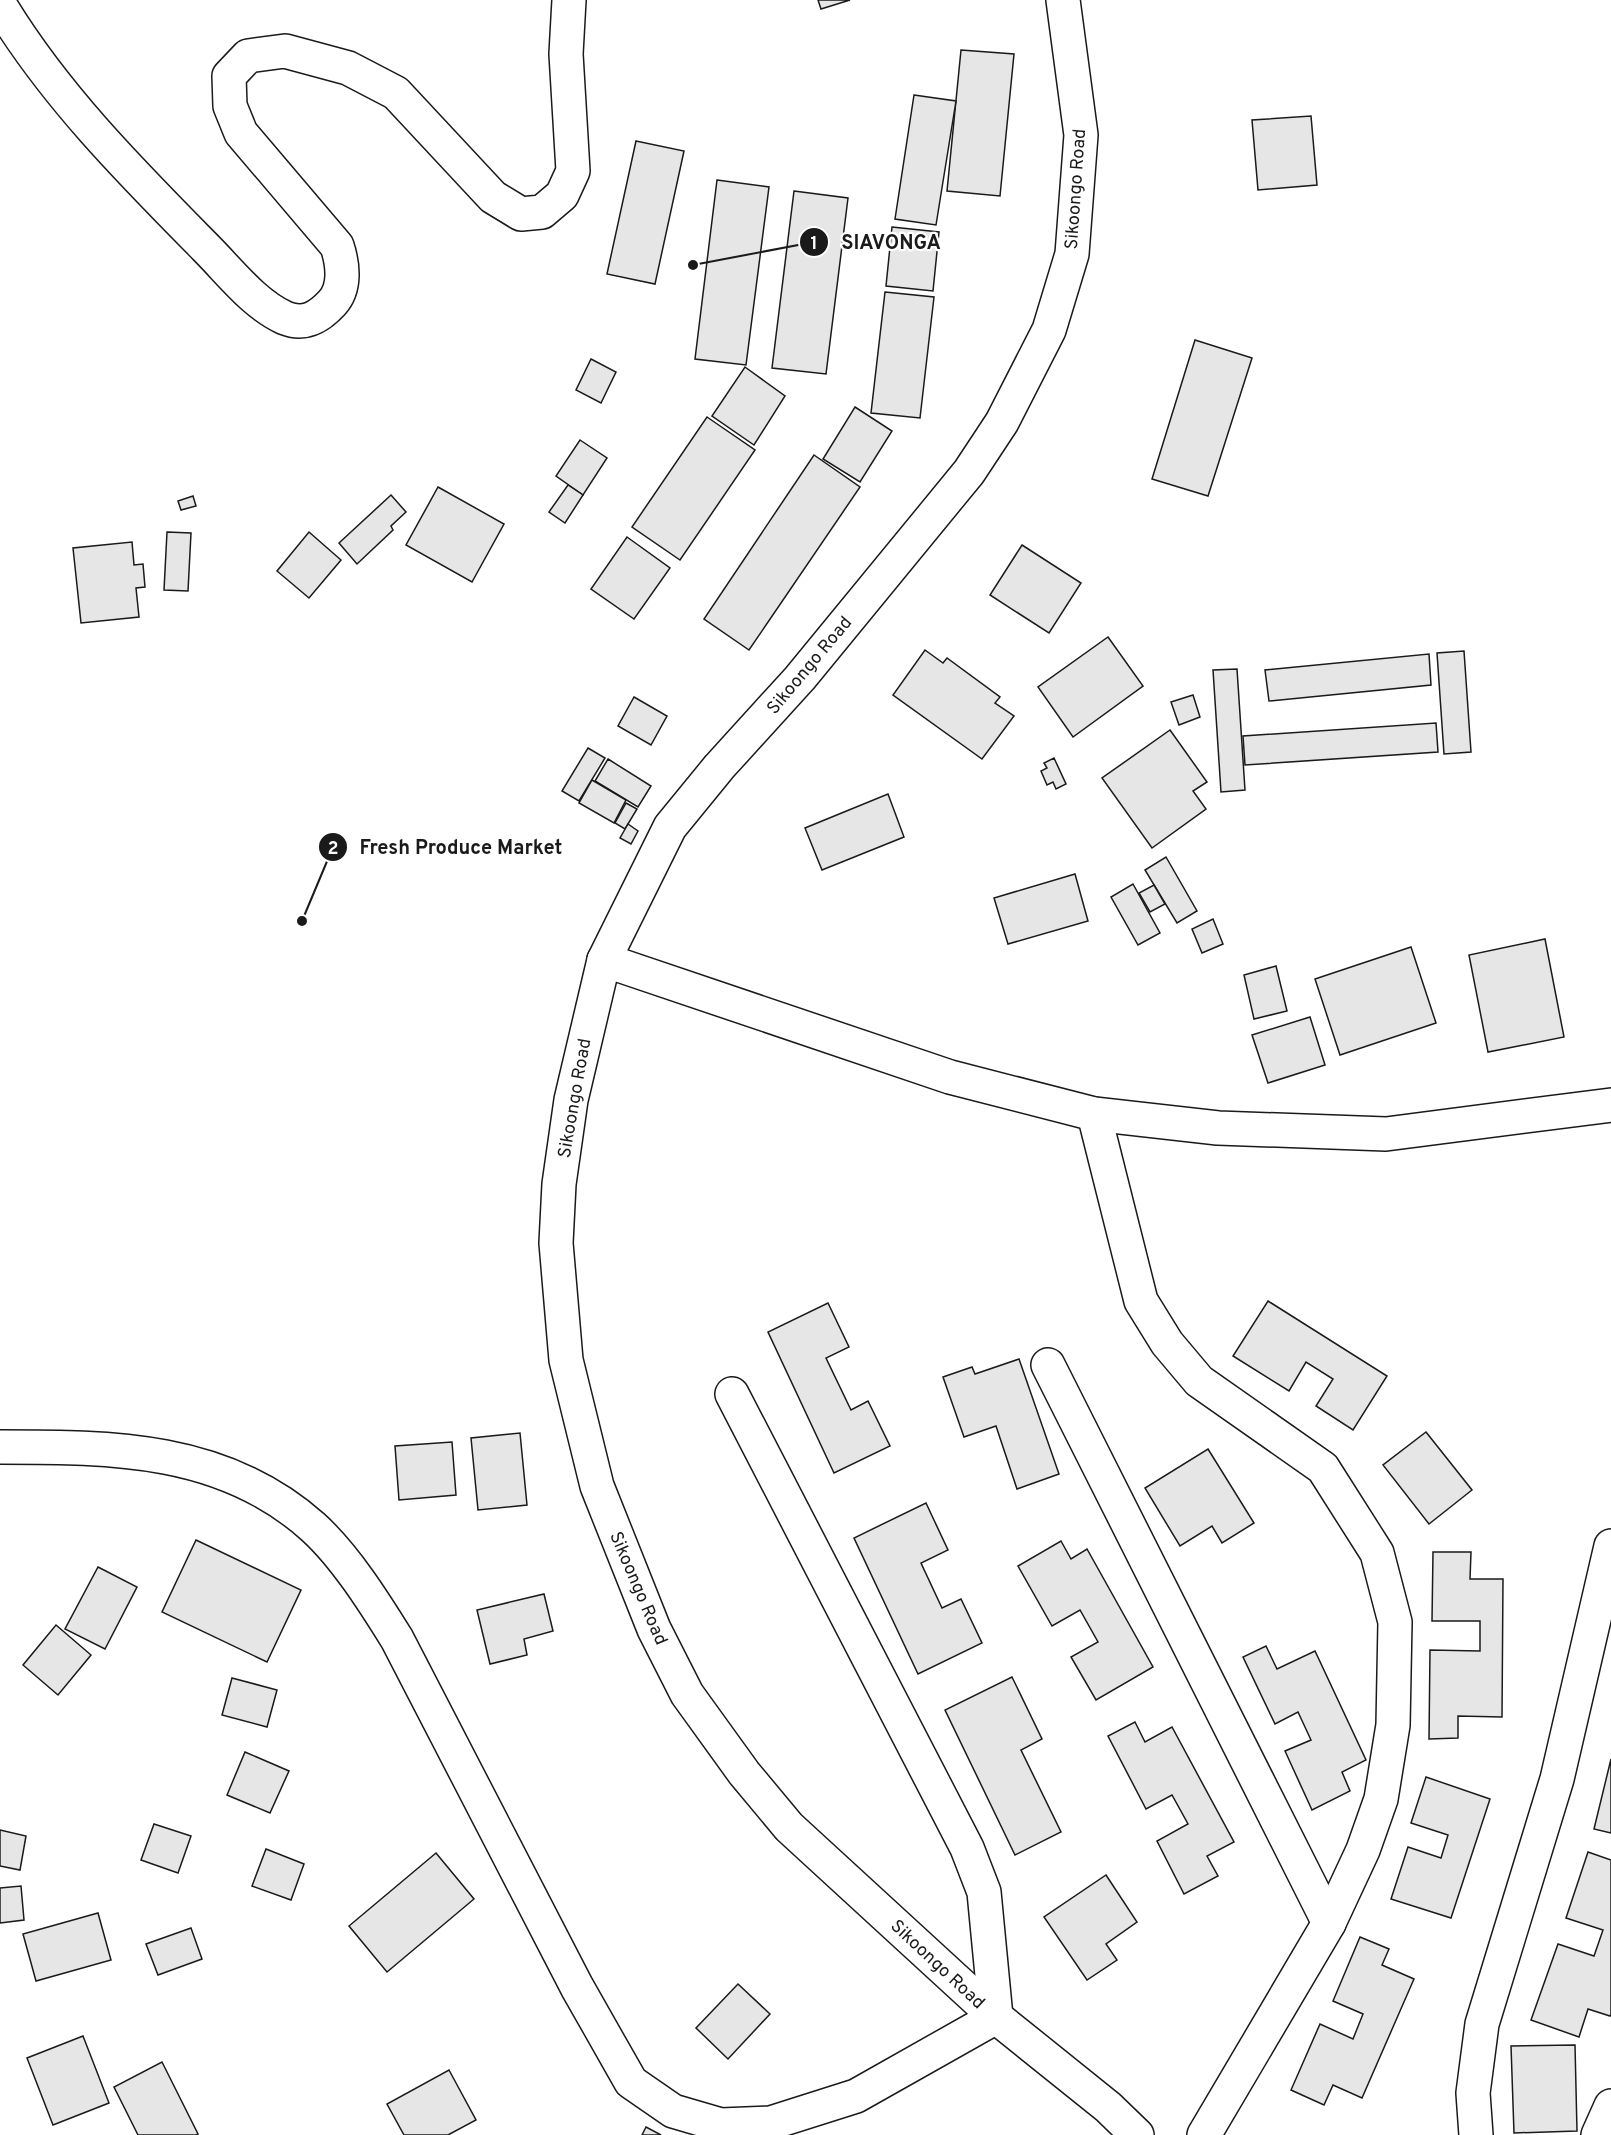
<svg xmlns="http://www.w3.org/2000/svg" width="1611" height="2135" font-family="Overpass,sans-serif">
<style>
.building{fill:#e6e6e6;stroke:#1a1a1a;stroke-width:1.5}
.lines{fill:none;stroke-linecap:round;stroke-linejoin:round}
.street-casing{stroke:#1a1a1a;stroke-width:36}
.street{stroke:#fff;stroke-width:33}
.labels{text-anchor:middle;stroke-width:4.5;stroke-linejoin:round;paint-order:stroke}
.street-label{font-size:18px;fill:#1a1a1a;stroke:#fff}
.leader{fill:none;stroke:#1a1a1a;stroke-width:2}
.callout-dot{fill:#1a1a1a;stroke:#fff;stroke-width:2}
.mark-label{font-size:18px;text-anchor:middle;font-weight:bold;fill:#fff}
.callout-label{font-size:20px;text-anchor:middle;font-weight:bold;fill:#1a1a1a;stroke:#fff;stroke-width:4.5;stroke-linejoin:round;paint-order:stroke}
</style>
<rect width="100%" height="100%" fill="#fff"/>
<g class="building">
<polygon points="818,0 850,0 821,9"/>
<polygon points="961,50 1014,54 1000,196 947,191"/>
<polygon points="914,95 956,101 936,225 895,219"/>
<polygon points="1311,116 1317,185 1258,190 1252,120"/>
<polygon points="636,141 684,151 655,284 607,274"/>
<polygon points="717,180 769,187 746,365 695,359"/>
<polygon points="794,191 848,198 826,374 772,368"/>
<polygon points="892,227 939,232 933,291 886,286"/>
<polygon points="885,292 934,297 920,418 871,413"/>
<polygon points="1195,340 1252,358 1208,496 1152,479"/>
<polygon points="591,359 616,372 601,403 576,390"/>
<polygon points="745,367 785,396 754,445 712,416"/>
<polygon points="855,407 892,431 860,482 823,459"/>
<polygon points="707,417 755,450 680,560 632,527"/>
<polygon points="580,440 607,458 583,495 556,476"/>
<polygon points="814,455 860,487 749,650 704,619"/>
<polygon points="568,485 583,495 565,523 549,512"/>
<polygon points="438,487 504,524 472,582 406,545"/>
<polygon points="391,495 406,512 391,526 393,530 357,564 339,543"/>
<polygon points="193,496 196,506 181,510 178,501"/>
<polygon points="167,532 191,533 188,591 164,590"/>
<polygon points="309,532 341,560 309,598 277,571"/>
<polygon points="627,537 670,568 634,619 591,589"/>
<polygon points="132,542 134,565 143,564 145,587 136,588 139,617 81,623 73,548"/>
<polygon points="1022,545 1081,583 1049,633 990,595"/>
<polygon points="1108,637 1143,686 1073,737 1038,687"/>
<polygon points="925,650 943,663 947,658 1000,697 995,703 1014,716 982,759 893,695"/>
<polygon points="1464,651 1471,752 1444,754 1437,653"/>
<polygon points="1429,654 1431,685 1269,701 1265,670"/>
<polygon points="1237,669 1245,790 1221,792 1213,670"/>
<polygon points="1193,695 1200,717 1179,725 1171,702"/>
<polygon points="634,697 667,716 651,745 618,726"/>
<polygon points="1436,723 1438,752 1245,765 1243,736"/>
<polygon points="1170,730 1207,782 1193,791 1206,809 1152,848 1102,778"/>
<polygon points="588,748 605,758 579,801 562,791"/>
<polygon points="1054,758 1066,784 1056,789 1053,782 1047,785 1041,771 1047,768 1044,763"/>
<polygon points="608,759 651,786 638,807 595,781"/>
<polygon points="592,780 626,800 614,823 579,803"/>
<polygon points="888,794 904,837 822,870 805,828"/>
<polygon points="626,803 637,809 625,829 615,823"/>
<polygon points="628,824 638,831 631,844 620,838"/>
<polygon points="1166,857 1197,911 1177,923 1145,870"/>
<polygon points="1075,874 1088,921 1008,944 994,898"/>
<polygon points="1133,884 1160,933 1138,945 1111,897"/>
<polygon points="1154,885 1165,904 1150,912 1139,893"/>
<polygon points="1213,919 1223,944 1202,953 1192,929"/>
<polygon points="1545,939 1564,1037 1488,1052 1469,955"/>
<polygon points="1411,947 1436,1023 1340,1055 1315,979"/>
<polygon points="1276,966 1287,1011 1254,1019 1244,975"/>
<polygon points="1310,1017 1325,1065 1268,1083 1252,1035"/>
<polygon points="1268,1301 1387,1376 1353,1430 1316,1406 1333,1379 1306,1362 1289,1391 1233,1356"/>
<polygon points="828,1303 849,1347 826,1358 851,1410 868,1401 890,1446 834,1473 768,1332"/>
<polygon points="1019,1359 1059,1474 1017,1489 996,1426 964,1437 943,1377 972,1367 975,1374"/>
<polygon points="1426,1432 1472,1490 1429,1524 1383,1465"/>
<polygon points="520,1433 527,1505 478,1510 471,1438"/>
<polygon points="452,1442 456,1495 399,1500 395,1446"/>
<polygon points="1208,1449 1254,1523 1222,1543 1212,1526 1180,1546 1145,1488"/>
<polygon points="926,1503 948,1550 921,1563 942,1608 961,1599 982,1643 918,1674 854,1538"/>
<polygon points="196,1540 301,1590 267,1662 162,1612"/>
<polygon points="1061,1541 1071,1559 1087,1549 1153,1667 1096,1700 1071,1657 1098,1642 1080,1610 1052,1626 1018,1566"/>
<polygon points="1433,1552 1471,1552 1470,1579 1503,1579 1502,1717 1458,1716 1458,1738 1429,1739 1430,1650 1480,1651 1480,1621 1432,1621"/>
<polygon points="98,1567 137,1587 105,1649 65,1629"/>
<polygon points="544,1594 553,1631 524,1639 527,1655 490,1664 477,1610"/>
<polygon points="56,1625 91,1655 58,1695 23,1665"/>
<polygon points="1266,1646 1277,1669 1315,1651 1366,1760 1342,1772 1350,1791 1312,1810 1285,1751 1311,1740 1298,1712 1275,1724 1243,1657"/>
<polygon points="1012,1677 1042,1739 1021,1750 1061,1832 1015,1855 945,1710"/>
<polygon points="232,1678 277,1690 267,1727 222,1715"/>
<polygon points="1135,1722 1145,1742 1172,1727 1234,1842 1207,1856 1218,1876 1184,1894 1157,1841 1188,1824 1172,1795 1146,1809 1108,1736"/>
<polygon points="245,1752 289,1771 270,1813 227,1795"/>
<polygon points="1611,1759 1611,1833 1594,1829"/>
<polygon points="1426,1777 1490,1799 1451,1918 1391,1899 1408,1847 1441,1858 1448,1835 1411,1823"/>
<polygon points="154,1824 191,1836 178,1873 141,1860"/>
<polygon points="0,1830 26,1836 20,1870 0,1866"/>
<polygon points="266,1849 304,1864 291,1900 252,1886"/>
<polygon points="1588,1852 1611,1860 1611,2014 1610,2016 1588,2009 1579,2037 1531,2020 1558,1944 1594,1956 1603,1930 1566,1918"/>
<polygon points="436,1853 474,1899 387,1972 349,1926"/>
<polygon points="1106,1875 1137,1922 1106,1944 1117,1960 1087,1980 1044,1917"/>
<polygon points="21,1886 24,1920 0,1923 0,1888"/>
<polygon points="98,1913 111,1960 36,1981 23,1934"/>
<polygon points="191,1928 202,1959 158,1975 146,1944"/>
<polygon points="1360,1937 1389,1949 1382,1965 1414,1979 1362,2098 1333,2085 1324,2105 1291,2090 1320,2024 1353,2039 1363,2014 1333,2001"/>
<polygon points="738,1984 770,2014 728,2059 696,2028"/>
<polygon points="83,2036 109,2103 53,2125 27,2058"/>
<polygon points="1575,2045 1577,2131 1514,2133 1511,2046"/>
<polygon points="162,2062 198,2134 196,2135 138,2135 114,2087"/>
<polygon points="449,2070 476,2120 448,2135 404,2135 387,2104"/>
<polygon points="646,2127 661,2135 642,2135"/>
</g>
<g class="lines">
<defs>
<g id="street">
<polyline points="1063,0 1081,135 1072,254 1049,330 1002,422 969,472 800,678 719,767 670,827 604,960 571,1100 559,1184 556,1243 566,1360 597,1486 654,1629 687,1694 744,1773 789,1827 996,2017 1108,2107 1137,2135"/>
<path d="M0,5C55,96 132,173 206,248C230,272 254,304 285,318C305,326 319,317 332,303C346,288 343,264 337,246L241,133L230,106L229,76L248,56L285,51L348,68L396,93L493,197L521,214L542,212L562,195L573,171L566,54L569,0"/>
<polyline points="604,960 950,1077 1094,1114 1218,1128 1386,1134 1611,1105"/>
<polyline points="1094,1114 1141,1301 1167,1343 1199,1381 1323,1468 1377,1553 1395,1622 1393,1725 1381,1799 1363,1850 1329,1923 1204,2135"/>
<polyline points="1048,1365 1329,1923"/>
<path d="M0,1447C112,1447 224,1447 313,1527C345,1556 374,1602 397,1639L577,1987L631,2082L673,2111L721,2125L771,2123L856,2096L996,2017L984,1892L967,1848L732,1394"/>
<polyline points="1476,2135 1473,2093 1482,2024 1557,1779 1611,1546"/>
<polyline points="1598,2135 1611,2106"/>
</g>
</defs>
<use href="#street" class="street-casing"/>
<use href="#street" class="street"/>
</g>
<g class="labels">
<g class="street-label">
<text transform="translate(1075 189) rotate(-86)" y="6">Sikoongo Road</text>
<text transform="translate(809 665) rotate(-50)" y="6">Sikoongo Road</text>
<text transform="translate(574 1098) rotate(-80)" y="6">Sikoongo Road</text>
<text transform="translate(639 1588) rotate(67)" y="6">Sikoongo Road</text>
<text transform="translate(938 1964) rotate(43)" y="6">Sikoongo Road</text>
</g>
</g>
<path class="leader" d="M693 265L814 242M302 921L333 847"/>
<g class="callout-dot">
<circle cx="693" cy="265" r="6"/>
<circle cx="302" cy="921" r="6"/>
<circle cx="814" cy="242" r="15"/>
<circle cx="333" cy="847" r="15"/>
</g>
<g class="mark-label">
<text x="814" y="249">1</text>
<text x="333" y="854">2</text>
</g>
<g class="callout-label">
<text x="891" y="249">SIAVONGA</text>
<text x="461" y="854">Fresh Produce Market</text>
</g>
</svg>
